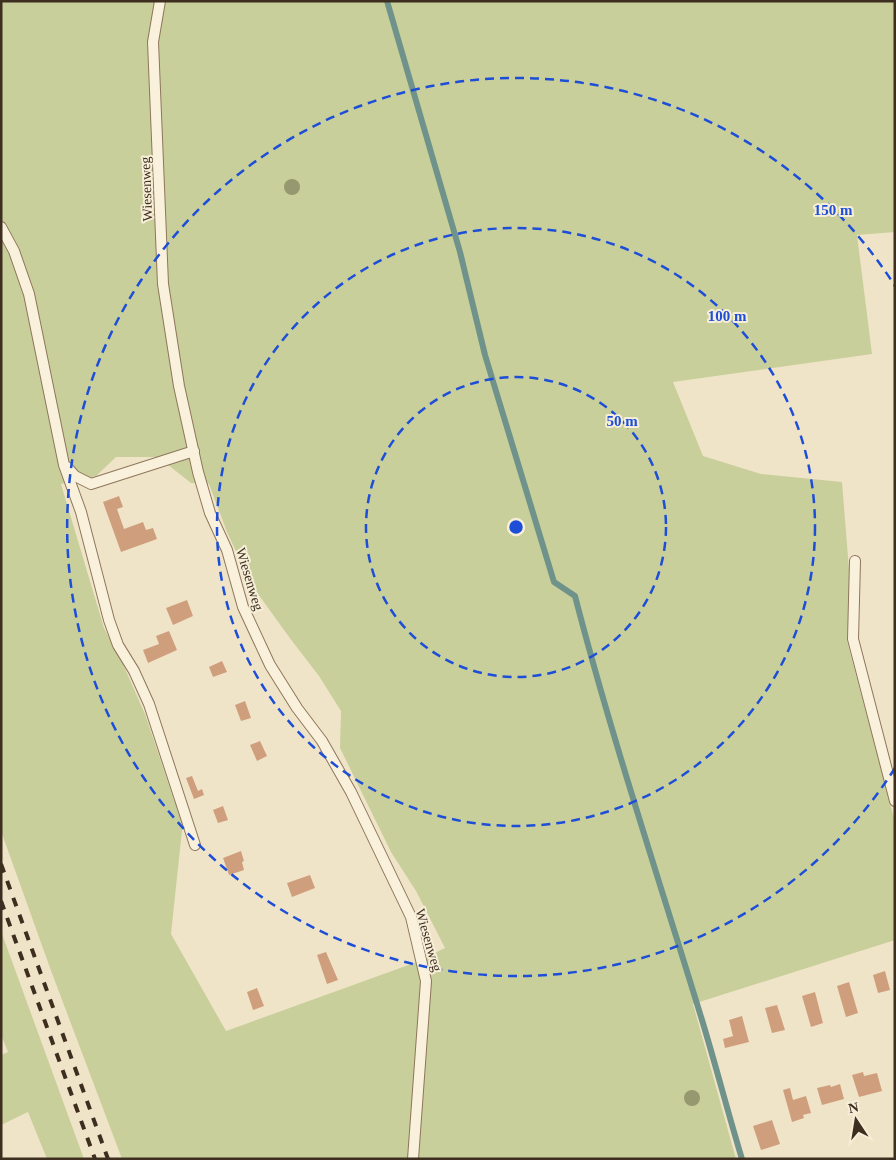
<svg xmlns="http://www.w3.org/2000/svg" width="896" height="1160" font-family="Georgia,serif">
<style>
.green{fill:#c9cf9b;fill-rule:evenodd}
.lines{fill:none;stroke-linecap:round;stroke-linejoin:round}
.stream{stroke:#6f938a;stroke-width:6}
.building{fill:#cf9f7d}
.lane-casing{stroke:#8d765c;stroke-width:12}
.lane{stroke:#faf1dc;stroke-width:10}
.rail{stroke:#3d2e20;stroke-width:4;stroke-dasharray:9 9;stroke-linecap:butt}
.tree{fill:#96986f}
.ring{fill:none;stroke:#1d4ed8;stroke-width:2.5;stroke-dasharray:9 6}
.labels{text-anchor:middle;stroke-width:4;stroke-linejoin:round;paint-order:stroke}
.street-label{font-size:14px;fill:#3d2e20;stroke:#f7eed8}
.centre{fill:#1d4ed8;stroke:#f7eed8;stroke-width:2.5}
.ring-label{font-size:15px;text-anchor:middle;font-weight:bold;fill:#1d4ed8;stroke:#f7eed8;stroke-width:4;stroke-linejoin:round;paint-order:stroke}
</style>
<rect width="100%" height="100%" fill="#f0e4c8"/>
<g class="green">
<path d="M1,1H895V232L857,235L872,354L673,382L703,456L761,474L842,482L850,582L847,641L895,822V940L693,1004L736,1159H122L50,968L1,831ZM116,457H158L191,483L209,484L227,532L251,584L289,637L319,676L341,711L340,748L391,852L416,891L445,948L414,963L226,1031L171,934L183,821L174,800L145,714L122,662L104,628L61,484L96,476Z"/>
<polygon points="1,931 84,1159 47,1159 28,1112 1,1125 1,1055 8,1052 1,1035"/>
</g>
<g class="lines">
<path class="stream" d="M387,1L460,252L485,355L554,582L575,596C612,739 659,879 702,1020C716,1066 728,1113 742,1159"/>
</g>
<g class="building">
<polygon points="119,496 123,507 117,509 124,529 143,522 146,530 153,528 157,539 121,552 103,502"/>
<polygon points="187,600 193,616 173,625 166,608"/>
<polygon points="169,631 177,650 148,663 143,650 159,644 156,636"/>
<polygon points="222,661 227,672 213,677 209,667"/>
<polygon points="245,701 251,718 241,721 235,705"/>
<polygon points="260,741 267,756 257,761 250,745"/>
<polygon points="192,776 198,791 202,789 204,795 194,799 186,778"/>
<polygon points="223,806 228,820 218,823 213,810"/>
<polygon points="241,851 244,861 242,862 244,870 229,875 223,858"/>
<polygon points="310,875 315,888 292,897 287,883"/>
<polygon points="326,952 338,980 327,984 317,955"/>
<polygon points="885,971 890,990 878,993 873,975"/>
<polygon points="849,982 858,1013 846,1017 837,986"/>
<polygon points="257,988 264,1006 253,1010 247,992"/>
<polygon points="815,992 823,1023 811,1027 802,996"/>
<polygon points="777,1005 785,1030 772,1033 765,1008"/>
<polygon points="742,1016 749,1042 725,1048 723,1039 733,1036 729,1020"/>
<polygon points="863,1072 864,1076 877,1073 882,1091 859,1097 852,1075"/>
<polygon points="840,1084 844,1099 822,1105 817,1088 830,1085 831,1087"/>
<polygon points="790,1088 793,1100 806,1096 811,1113 803,1115 804,1118 792,1122 783,1090"/>
<polygon points="772,1120 780,1144 761,1150 753,1126"/>
</g>
<g class="lines">
<defs>
<g id="lane">
<polyline points="160,1 153,42 163,284 179,386 198,472 210,513 227,550 243,607 270,665 297,708 322,741 351,792 411,917 426,981 413,1159"/>
<polyline points="1,227 14,251 29,294 64,465 81,512 109,620 118,645 134,671 149,704 195,845"/>
<polyline points="67,467 75,476 91,484 194,451"/>
<polyline points="855,561 853,639 895,801"/>
</g>
</defs>
<use href="#lane" class="lane-casing"/>
<use href="#lane" class="lane"/>
<g class="rail">
<polyline points="1,864 108,1159"/>
<polyline points="1,901 95,1159"/>
</g>
</g>
<g class="tree">
<circle cx="292" cy="187" r="8"/>
<circle cx="692" cy="1098" r="8"/>
</g>
<g class="ring">
<circle cx="516" cy="527" r="150"/>
<circle cx="516" cy="527" r="299"/>
<path d="M895 768A449 449 0 1 1 895 286"/>
</g>
<g class="labels">
<g class="street-label">
<text transform="translate(146 189) rotate(-92)" y="5">Wiesenweg</text>
<text transform="translate(250 579) rotate(73)" y="5">Wiesenweg</text>
<text transform="translate(429 940) rotate(74)" y="5">Wiesenweg</text>
</g>
</g>
<circle cx="516" cy="527" r="8" class="centre"/>
<g class="ring-label">
<text x="833" y="215">150 m</text>
<text x="727" y="321">100 m</text>
<text x="622" y="426">50 m</text>
</g>
<rect width="896" height="1160" fill="none" stroke="#3d2e20" stroke-width="5"/>
<g transform="translate(856 1120) rotate(348)" stroke="#f7eed8" stroke-width="4" paint-order="stroke">
<path d="M0-4L9 19L0 12L-9 19Z" fill="#3d2e20"/>
<text y="-8" font-size="14" font-weight="bold" text-anchor="middle" fill="#3d2e20">N</text>
</g>
</svg>
